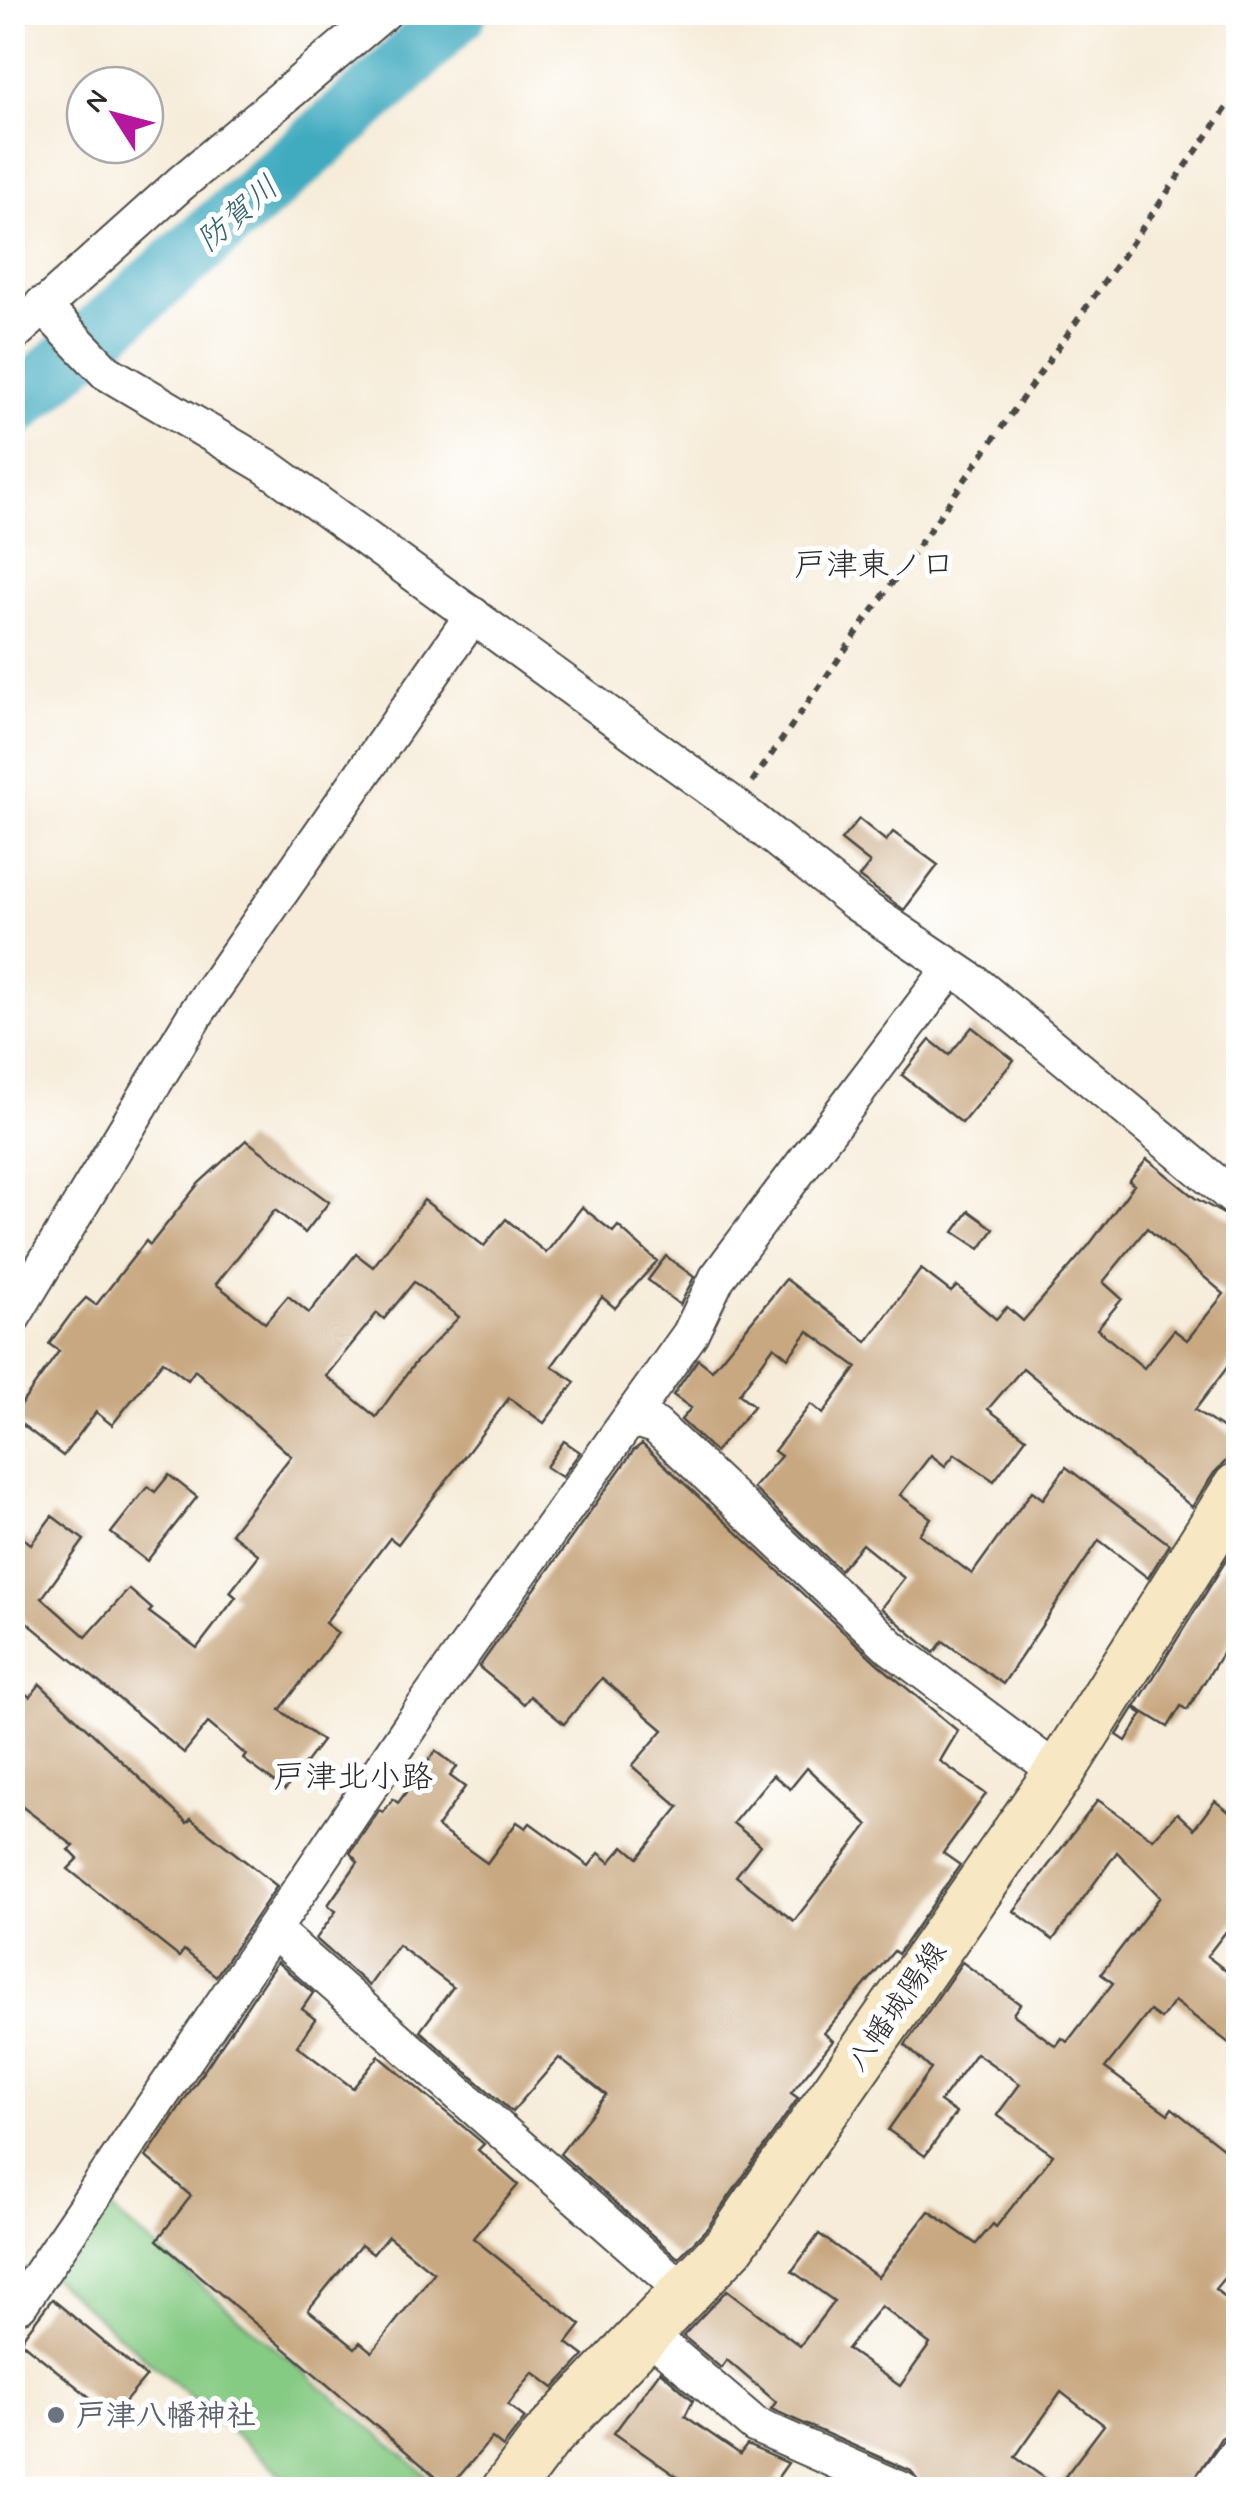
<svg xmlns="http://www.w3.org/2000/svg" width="1251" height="2502" font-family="Mynerve,'Klee One',sans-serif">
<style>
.green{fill:#86cb84;stroke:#587b58;stroke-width:2.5}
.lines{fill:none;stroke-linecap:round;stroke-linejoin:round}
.river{stroke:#40aabf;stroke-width:60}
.building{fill:#c8a881;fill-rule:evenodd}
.street-casing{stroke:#494845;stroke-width:39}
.secondary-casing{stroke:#494845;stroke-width:54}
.path{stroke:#494845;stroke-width:6;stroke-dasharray:8 8;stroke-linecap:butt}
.street{stroke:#fff;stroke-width:35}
.secondary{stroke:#f7e8c3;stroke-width:50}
.worship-dot{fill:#6b7280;stroke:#fff;stroke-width:4}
.labels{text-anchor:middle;stroke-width:10;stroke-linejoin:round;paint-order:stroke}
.street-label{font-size:30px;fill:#2b2b2b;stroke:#fff}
.worship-label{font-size:30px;font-weight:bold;fill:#5b616d;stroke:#fff;text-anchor:start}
.water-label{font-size:32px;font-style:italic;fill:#34646e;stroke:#fff}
.neighbourhood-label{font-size:32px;fill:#2b2b2b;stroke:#fff}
</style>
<rect width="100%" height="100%" fill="#fff"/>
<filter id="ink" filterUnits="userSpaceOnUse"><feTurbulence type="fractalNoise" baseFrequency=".01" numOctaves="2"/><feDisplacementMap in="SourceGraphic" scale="20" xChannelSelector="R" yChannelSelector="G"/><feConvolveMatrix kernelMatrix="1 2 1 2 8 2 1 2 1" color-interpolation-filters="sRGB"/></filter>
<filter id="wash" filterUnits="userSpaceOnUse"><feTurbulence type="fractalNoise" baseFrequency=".0048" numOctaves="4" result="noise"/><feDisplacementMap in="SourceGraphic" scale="40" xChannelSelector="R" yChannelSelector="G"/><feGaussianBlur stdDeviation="2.25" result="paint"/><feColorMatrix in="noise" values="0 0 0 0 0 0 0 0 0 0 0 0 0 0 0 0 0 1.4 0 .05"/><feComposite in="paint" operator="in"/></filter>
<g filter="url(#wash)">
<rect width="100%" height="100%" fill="#f6ecd9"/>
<polygon class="green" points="101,2201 443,2489 298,2489 51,2277"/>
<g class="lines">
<polyline class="river" points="12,409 390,79 457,12"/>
</g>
<g id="blocks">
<g class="building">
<polygon points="859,819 886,841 893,832 938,865 904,910 859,877 870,863 841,840"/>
<polygon points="972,1027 1014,1060 962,1123 902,1075 930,1040 949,1055"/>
<path d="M246,1140L329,1202L305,1233L275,1210L216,1284L265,1323L288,1296L309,1313L356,1254L373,1267L424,1200L484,1246L506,1219L546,1253L582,1207L613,1232L618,1226L657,1261L615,1308L602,1297L552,1366L575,1382L544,1423L509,1398L398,1544L390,1538L325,1623L338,1633L280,1710L322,1741L285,1790L243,1759L246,1755L208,1723L184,1753L12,1610V1530L31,1544L52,1516L84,1540L42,1598L86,1637L129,1589L152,1609L149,1612L197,1648L236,1597L230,1592L259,1555L231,1533L291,1456L195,1370L188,1380L163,1361L112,1425L96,1412L63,1456L12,1417L59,1351L49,1344L71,1314L86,1298L96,1305L146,1241L150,1245L199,1183ZM414,1282L459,1317L414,1364L376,1417L326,1376L377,1313L384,1319Z"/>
<path d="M1147,1159L1195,1198L1238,1222V1353L1195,1410L1238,1439V1449L1214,1473L1192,1507L1023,1368L988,1409L1026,1438L994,1481L955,1454L945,1466L931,1455L900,1495L931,1518L919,1534L972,1574L1032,1491L1043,1499L1066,1467L1169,1544L1148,1578L1099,1540L1003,1684L943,1641L934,1653L881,1608L904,1578L862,1544L840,1570L753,1488L781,1456L774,1451L811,1404L823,1414L857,1367L808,1331L788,1358L774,1346L739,1394L754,1406L715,1452L681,1420L691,1408L673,1395L698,1359L712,1370L786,1279L867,1342L921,1269L951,1292L957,1286L996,1319L1007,1307L1023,1321L1089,1245L1134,1185L1129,1181ZM1147,1228L1224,1294L1187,1340L1174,1330L1144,1368L1097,1329L1122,1299L1103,1282Z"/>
<polygon points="969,1211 994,1229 980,1249 954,1232"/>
<polygon points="666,1256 694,1277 680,1305 648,1280"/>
<polygon points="564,1441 580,1452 562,1477 546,1467"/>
<path d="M642,1444L878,1664L958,1731L940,1761L986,1794L943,1853L960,1865L898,1954L894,1951L824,2033L833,2041L791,2093L798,2098L708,2227L678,2258L560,2154L606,2095L559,2058L512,2112L420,2031L453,1987L398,1945L369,1986L316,1939L336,1911L328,1905L358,1862L350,1853L379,1810L383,1812L393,1799L398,1803L436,1751L457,1767L450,1776L465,1787L437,1827L487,1863L517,1822L526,1828L530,1823L589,1866L599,1853L610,1862L624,1846L638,1858L679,1807L632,1766L663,1730L602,1678L564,1724L530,1696L524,1704L479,1667L634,1450ZM807,1768L868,1825L794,1921L736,1876L760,1845L733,1823L773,1775L790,1789Z"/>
<polygon points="169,1475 197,1497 147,1561 111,1533 148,1486 155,1492"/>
<polygon points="1238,1541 1238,1628 1187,1710 1181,1706 1168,1727 1135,1707"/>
<polygon points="12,1684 30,1697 40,1684 187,1823 191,1819 277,1886 216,1976 184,1950 179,1957 68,1869 78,1859 69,1850 74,1846 12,1799"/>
<polygon points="1134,1708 1143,1714 1126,1741 1117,1735"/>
<path d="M1098,1800L1153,1839L1177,1813L1194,1829L1215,1801L1238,1819V1916L1207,1956L1238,1980V2050L1174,2001L1161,2019L1150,2011L1105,2068L1168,2114L1172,2108L1238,2160V2261L1215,2289L1238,2309V2429L1221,2438L1188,2490H923L911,2471L771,2409L776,2402L727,2360L721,2368L683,2336L727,2290L800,2346L834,2301L792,2271L819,2234L878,2277L929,2211L976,2244L993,2224L996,2227L1053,2155L997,2115L1020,2084L976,2053L940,2102L956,2113L925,2156L888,2130L931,2069L905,2045L962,1962L1020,2004L1013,2014L1056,2046L1062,2038L1067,2042L1113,1983L1101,1974L1160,1897L1117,1852L1053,1940L1014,1911ZM881,2306L930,2344L900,2386L847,2349ZM1061,2392L1104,2425L1057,2487L1015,2457Z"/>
<path d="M277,1962L313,1993L302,2009L315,2019L297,2046L353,2088L379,2056L484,2144L478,2150L518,2185L473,2238L581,2325L567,2343L584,2356L554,2388L533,2372L508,2405L525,2418L503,2447L492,2438L449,2488L157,2240L191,2196L146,2157ZM388,2236L434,2273L372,2352L360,2342L355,2348L308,2310L361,2245L373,2254Z"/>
<polygon points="52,2299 146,2377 113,2416 20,2341"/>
<polygon points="660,2371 693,2400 685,2416 740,2454 747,2445 788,2463 769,2490 696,2490 614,2433"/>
</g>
</g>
</g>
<g filter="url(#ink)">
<use href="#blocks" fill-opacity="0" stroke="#494845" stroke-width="2.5"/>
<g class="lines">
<defs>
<g id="street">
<polyline points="42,305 106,372 266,466 735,806 855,902 976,984 1238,1201"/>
<polyline points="12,335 180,184 384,12"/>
<polyline points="12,1318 195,1015 473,615"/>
<polyline points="631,1418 656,1426 892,1648 1059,1773"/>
<polyline points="274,1931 686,2293"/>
<polyline points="12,2301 20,2304 412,1724 690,1334 717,1278 951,968"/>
<polyline points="646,2332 755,2425 902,2490"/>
<polyline points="1209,2490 1238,2451"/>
</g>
<polyline id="secondary" points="507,2490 545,2439 730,2245 1059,1773 1238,1488"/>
</defs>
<use href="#street" class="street-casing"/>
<use href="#secondary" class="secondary-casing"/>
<polyline class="path" points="752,782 1238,92"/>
<use href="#street" class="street"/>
<use href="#secondary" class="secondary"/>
</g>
</g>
<circle class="worship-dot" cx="56" cy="2415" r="10"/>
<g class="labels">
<g class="street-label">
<text transform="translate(896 2006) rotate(-55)" y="10">八幡城陽線</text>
</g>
<g class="worship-label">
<text x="76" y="2425">戸津八幡神社</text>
</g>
<g class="water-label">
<text transform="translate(237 213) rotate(-41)" y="11">防賀川</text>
</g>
<g class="neighbourhood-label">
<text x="874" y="575">戸津東ノ口</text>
<text x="353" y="1787">戸津北小路</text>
</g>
</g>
<rect width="1251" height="2502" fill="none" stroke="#fff" stroke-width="50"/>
<g transform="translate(115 115) rotate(306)"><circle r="48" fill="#ffffff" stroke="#aaaaaa" stroke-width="2.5"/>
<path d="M0-8L18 38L0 25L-18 38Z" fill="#b5179e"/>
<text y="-15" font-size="28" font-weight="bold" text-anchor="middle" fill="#2b2b2b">N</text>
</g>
</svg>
